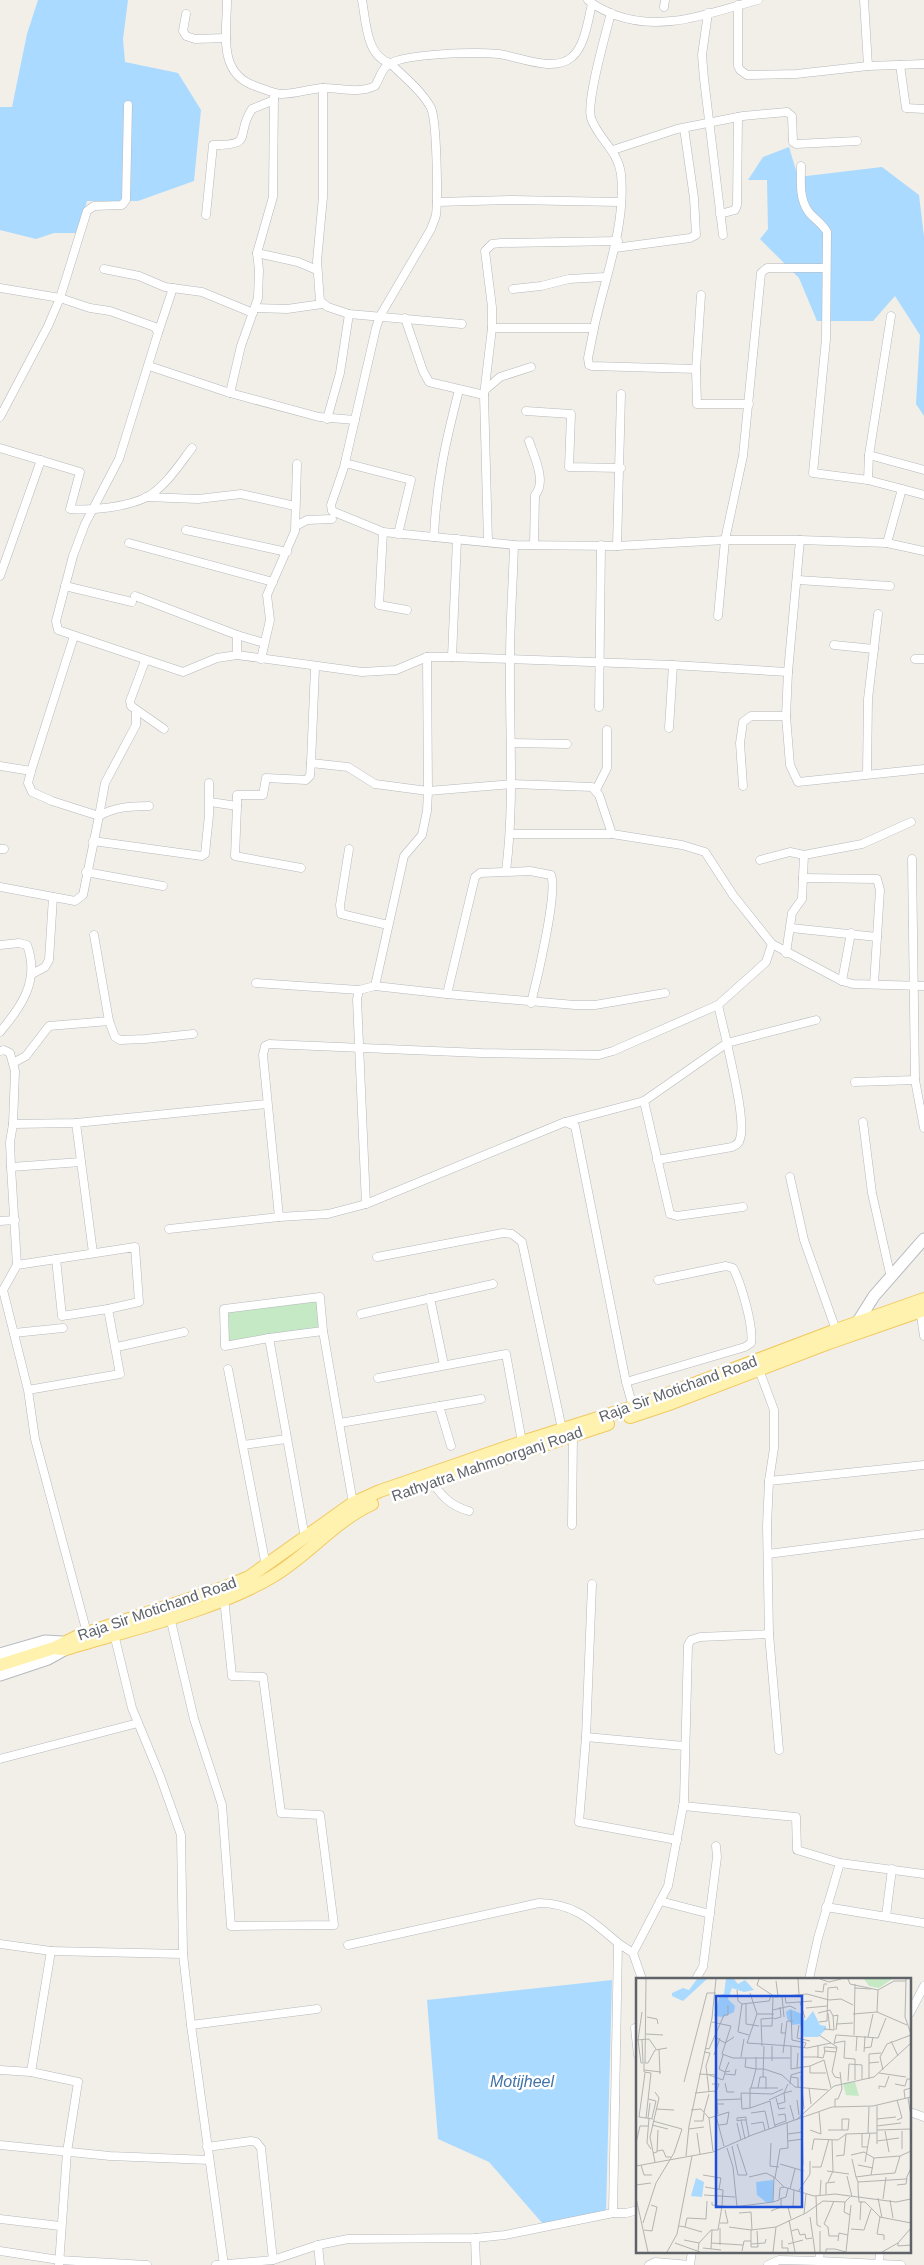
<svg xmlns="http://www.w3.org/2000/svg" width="924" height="2265" font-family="Arial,sans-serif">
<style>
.green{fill:#c5e8c5}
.water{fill:#aadaff}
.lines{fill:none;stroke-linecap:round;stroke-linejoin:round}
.street-casing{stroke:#b5b8bc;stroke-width:9}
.secondary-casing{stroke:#b6babf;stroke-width:13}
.primary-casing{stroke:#f2c960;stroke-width:14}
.street{stroke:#fff;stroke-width:8}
.secondary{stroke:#fff;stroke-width:11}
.primary{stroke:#fff2af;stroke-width:12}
.labels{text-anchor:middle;stroke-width:5;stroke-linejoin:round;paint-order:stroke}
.street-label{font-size:15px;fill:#5f6368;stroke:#fff}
.water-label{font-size:16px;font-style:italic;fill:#4174aa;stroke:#fff}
.inset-road{fill:none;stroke:#b3b3b1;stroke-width:1}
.view{fill:#1d4ed8;fill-opacity:0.15;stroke:#1d4ed8;stroke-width:2.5}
.inset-edge{fill:none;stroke:#5f6368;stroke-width:2.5}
</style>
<rect width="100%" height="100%" fill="#f1efe8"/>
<polygon class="green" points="316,1297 319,1327 225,1342 226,1309"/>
<g class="water">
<polygon points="38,0 128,0 123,39 125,62 178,73 201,110 194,181 138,201 87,201 78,233 54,233 36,239 0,230 0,107 12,107 27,34"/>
<polygon points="789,147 798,177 882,167 919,195 924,237 924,416 916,404 920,335 895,296 873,321 817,321 799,278 760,239 768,229 767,180 748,180 763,157"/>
<polygon points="612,1980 606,2213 543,2224 489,2162 438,2139 427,2000"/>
</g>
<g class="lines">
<defs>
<g id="street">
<path d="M227,0C227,32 217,73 255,86C264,89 272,93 281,94C295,94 309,89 323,88C341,88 358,94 375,86C380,78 381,69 389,64C407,53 477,52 499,54C520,57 554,73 572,57C585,46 588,20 592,4"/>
<path d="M362,0C366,21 366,56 390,63C404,77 422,91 431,108C437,121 438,199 436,215C435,220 432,225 431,229L380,316L376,328L344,467L331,505L332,511L383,532L514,545L617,546L725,540H800L788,672L786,716L790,765L798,782L924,769"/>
<path d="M588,0C595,7 606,11 615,15C664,33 711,12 758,0"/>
<polyline points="864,0 868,66"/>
<polyline points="738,5 738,66 740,70 747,75 796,74 868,66 924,64"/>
<polyline points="664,7 665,0"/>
<polyline points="708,13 702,55 704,79 723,235"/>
<polyline points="186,14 183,31 186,36 195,39 226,38"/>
<polyline points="900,65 906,108 924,109"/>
<polyline points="323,88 323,197 317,261 320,301 328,307 349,314 462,324"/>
<polyline points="274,93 273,197 257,253 259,270 258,298 241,346 230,393 319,417 355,420"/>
<polyline points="613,150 677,129 743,116 787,112 792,116 793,142 796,144 857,141"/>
<path d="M801,166C801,181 799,198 808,211C814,219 822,223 827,232L826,339L813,473L868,480L924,495"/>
<polyline points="437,202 512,200 620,202"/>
<polyline points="720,214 735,210 737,205 738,117"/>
<path d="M206,215L213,145C256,145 234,136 252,109L274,100"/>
<polyline points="615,248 690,238 696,235 694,198 684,128"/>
<polyline points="257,253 298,262 317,270"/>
<polyline points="104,269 139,276 165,287 202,292 253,313"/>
<polyline points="0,288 60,298 90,308 110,311 155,327 158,333 119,459 85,524 73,556 56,621 58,630 183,672 217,658 237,655 362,672 396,670 427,657 452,657 673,665 788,672"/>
<polyline points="513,289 541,286 569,279 605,277"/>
<polyline points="701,295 696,369 697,404 749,404"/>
<polyline points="255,308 287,309 322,304"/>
<polyline points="891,316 869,455 924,470"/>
<polyline points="405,318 423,371 429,382 484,395"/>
<path d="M492,328H594C605,277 626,226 621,174C618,150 598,139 591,118C586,101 606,33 611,13"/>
<polyline points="594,328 588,358 589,365 592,366 696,369"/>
<polyline points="158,333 173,288"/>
<polyline points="149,366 230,393"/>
<polyline points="485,390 500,377 531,367"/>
<polyline points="526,411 571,414 569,467 621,468"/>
<polyline points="0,417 48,326 60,298 87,211 94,206 122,205 126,200 128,105"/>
<polyline points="327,419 340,373 349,314"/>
<path d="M529,441C534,456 547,482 535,495L534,545"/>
<path d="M0,448L80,472L70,509C91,511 127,507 147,497C166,486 179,465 192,448"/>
<polyline points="345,463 411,480 398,534"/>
<polyline points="868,480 869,455"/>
<polyline points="146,497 198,499 241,494 295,506"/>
<polyline points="296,526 307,520 332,519"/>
<polyline points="186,530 287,552"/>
<polyline points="383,532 379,605 407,610"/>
<path d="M434,537C436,484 446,440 459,390"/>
<polyline points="800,540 887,543 924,551"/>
<polyline points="488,542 484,395 492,328 492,307 485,251 492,244 501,243 618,241"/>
<polyline points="129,543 273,582"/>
<polyline points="887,543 902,489"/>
<polyline points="617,546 621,394"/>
<polyline points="0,576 41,460"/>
<polyline points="798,580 890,586"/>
<polyline points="65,586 132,602"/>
<polyline points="135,596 237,635 264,643"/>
<polyline points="718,616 725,540 743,456 761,273 767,268 826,268"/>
<polyline points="237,635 237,655"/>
<polyline points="74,636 31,771 28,783 32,792 52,801 99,816 105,783 136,725 136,712"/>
<polyline points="834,645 874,649"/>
<polyline points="452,657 457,539"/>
<polyline points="261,659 270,620 267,595 295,531 297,464"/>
<polyline points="915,659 924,659"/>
<polyline points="145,661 130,701 131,706 164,729"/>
<polyline points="315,668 311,763 348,767 375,784 428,791 427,657"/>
<polyline points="599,707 601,545"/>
<polyline points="669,728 673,665"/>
<polyline points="511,743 567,744"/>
<polyline points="0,766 31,771"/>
<polyline points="867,774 868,699 878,614"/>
<polyline points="743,786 740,743 743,722 751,716 786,716"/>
<polyline points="596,790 607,768 607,730"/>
<polyline points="210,802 237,806 237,795 263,795 266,778 306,780 310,776 311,763"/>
<polyline points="237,806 235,856 301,868"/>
<polyline points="511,834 612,834"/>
<polyline points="93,841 202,856 205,854 209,815 209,783"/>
<polyline points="0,849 4,849"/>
<polyline points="349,849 340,905 341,914 388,925"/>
<polyline points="912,859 915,1080 924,1128"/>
<polyline points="760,860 790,852 804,855"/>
<path d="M506,871C515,800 509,730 510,659C510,621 513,583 514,545"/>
<polyline points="86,872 163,886"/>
<polyline points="803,878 877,879 880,890 874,984"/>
<path d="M0,887L75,901L83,895L99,816C115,807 130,806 149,806"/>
<polyline points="791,928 877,937"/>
<polyline points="94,935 109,1021 115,1037 120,1040 145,1039 193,1034"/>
<path d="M0,945L19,943L27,945C40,980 22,1006 0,1032"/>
<polyline points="786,953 792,913 802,899 804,855 862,844 911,822"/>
<polyline points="32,974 45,967 49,960 53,897"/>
<polyline points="842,981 851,933"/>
<polyline points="256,983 359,990"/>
<polyline points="375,986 404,856 422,835 427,811 428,791 512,784 592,787 599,795 612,834 682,845 705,852 733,895 772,944 842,981 853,984 924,986"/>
<polyline points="447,994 575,1005 595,1005 665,993"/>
<path d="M531,1003C537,980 558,892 551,875L530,871L480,873L475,877L447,994L375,986L359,990L357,999L366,1204L565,1122L575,1126L626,1382L633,1407"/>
<polyline points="0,1051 4,1050 10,1053 15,1071 13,1124"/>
<polyline points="13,1063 26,1056 49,1026 109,1021"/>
<polyline points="855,1082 915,1080"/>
<polyline points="644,1101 670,1214 677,1216 743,1207"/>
<polyline points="565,1122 644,1101 727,1043 718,1005 766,962 772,944"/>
<polyline points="863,1122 872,1193 891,1278"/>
<polyline points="76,1123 93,1253"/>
<path d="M657,1160L732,1147C736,1145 739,1144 740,1139C746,1121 731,1064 727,1043L816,1020"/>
<polyline points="11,1167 10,1142 13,1124 76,1123 267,1104"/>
<polyline points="790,1177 804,1240 836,1330"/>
<polyline points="366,1204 328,1214 279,1217 263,1055 265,1046 269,1044 481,1053 599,1055 613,1051 718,1005"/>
<polyline points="0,1221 15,1220"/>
<polyline points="169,1229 279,1217"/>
<polyline points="377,1257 503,1233 512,1234 522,1242 562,1429"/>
<polyline points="56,1259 62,1316 108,1309"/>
<polyline points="17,1265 11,1167 81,1162"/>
<polyline points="430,1298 444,1365"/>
<polyline points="920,1309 924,1336"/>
<polyline points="361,1314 493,1284"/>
<polyline points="14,1333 63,1328"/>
<polyline points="269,1338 225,1346 224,1309 320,1297 323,1331"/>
<polyline points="117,1347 184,1332"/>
<polyline points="228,1369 266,1566"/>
<polyline points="378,1378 506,1354 522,1442"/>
<path d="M626,1382L745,1347L751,1343C754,1327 741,1283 733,1268L726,1266L658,1280"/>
<polyline points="28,1390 120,1374 108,1309 139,1302 135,1247 17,1265 3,1290 28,1390 35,1439 87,1633"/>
<polyline points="439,1406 451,1446"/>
<polyline points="340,1423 481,1399"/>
<polyline points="243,1445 286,1439"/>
<path d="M427,1475C439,1492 447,1505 469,1511"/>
<polyline points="769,1481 924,1465"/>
<polyline points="572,1525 573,1435"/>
<polyline points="305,1538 269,1338 323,1331 353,1503"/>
<polyline points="768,1554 924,1534"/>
<polyline points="592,1584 586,1737 579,1822 677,1840"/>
<polyline points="170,1617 194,1719 222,1805 231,1926 334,1925 320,1815 281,1813 263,1677 232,1676 224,1598"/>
<polyline points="114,1634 132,1708 160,1776 181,1835 183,1954 191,2025 224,2265"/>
<polyline points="769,1634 779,1750"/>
<polyline points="586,1737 684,1746"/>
<polyline points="0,1759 138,1723"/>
<polyline points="683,1806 796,1817 797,1850 840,1863 924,1874"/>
<polyline points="660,1901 710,1914"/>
<polyline points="826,1907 924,1923"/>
<polyline points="886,1916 892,1869"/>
<polyline points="618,1943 633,1953 642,1979"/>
<polyline points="0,1944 51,1951 31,2072"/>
<polyline points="51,1951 183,1954"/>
<polyline points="633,1953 668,1886 684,1801 688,1645 691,1640 700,1637 769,1634 767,1526 769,1481 774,1448 774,1410 758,1367"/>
<polyline points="697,1977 703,1967 717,1857 716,1846"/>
<polyline points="809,1979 818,1938 840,1863"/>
<polyline points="910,2013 924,1986"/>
<polyline points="191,2025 317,2009"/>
<polyline points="635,2028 638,2055"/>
<polyline points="0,2070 31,2072 78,2082 67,2152 59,2265"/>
<polyline points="910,2112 924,2117"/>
<polyline points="0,2145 110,2156 209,2160"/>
<polyline points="207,2147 251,2141 256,2142 261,2148 273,2260"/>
<polyline points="613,2213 626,2213 638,2210"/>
<polyline points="0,2219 60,2226"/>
<polyline points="475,2238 476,2265"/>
<polyline points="318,2245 320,2265"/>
<polyline points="0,2251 59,2260 147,2265"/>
<polyline points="819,2261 901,2265"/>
<polyline points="879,2264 880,2251"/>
<path d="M216,2265L273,2260L318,2245L348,2239L475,2238L505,2235L613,2213L618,1943C592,1921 574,1903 539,1903L348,1945"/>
<polyline points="649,2265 655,2262 690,2265 692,2251"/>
<polyline points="768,2265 779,2260 819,2261 820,2251"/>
</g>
<g id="secondary">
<polyline points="858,1326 857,1323 874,1296 924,1239"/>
<polyline points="0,1654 45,1641 62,1642"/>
<polyline points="0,1675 48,1659 66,1649"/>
</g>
<g id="primary">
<polyline points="630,1417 672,1403 829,1343 924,1310"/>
<polyline points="459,1473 608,1424"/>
<path d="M59,1649H66C131,1629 213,1611 270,1578C307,1557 333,1522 372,1504"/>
<polyline points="0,1665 54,1648 78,1636 223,1588 249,1577 353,1503 380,1491 522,1442 633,1407 836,1330 924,1299"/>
</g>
</defs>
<use href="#street" class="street-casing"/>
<use href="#secondary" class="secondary-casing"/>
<use href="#primary" class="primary-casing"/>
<use href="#street" class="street"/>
<use href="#secondary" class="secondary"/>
<use href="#primary" class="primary"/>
</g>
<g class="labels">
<g class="street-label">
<text transform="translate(678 1389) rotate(-20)" y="5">Raja Sir Motichand Road</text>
<text transform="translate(487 1464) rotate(-19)" y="5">Rathyatra Mahmoorganj Road</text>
<text transform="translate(157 1609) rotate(-19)" y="5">Raja Sir Motichand Road</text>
</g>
<g class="water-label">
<text x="522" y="2087">Motijheel</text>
</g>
</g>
<g transform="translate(636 1978)">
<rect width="275" height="275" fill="#f1efe8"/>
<path d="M228,1H256L243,10L233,8ZM219,104L223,118L210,117L207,105Z" fill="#c5e8c5"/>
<path d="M61,1H71L47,23L36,18V15L47,10L53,12ZM90,1H98L102,6L109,2L118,12L108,14L96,10L92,21L99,28L98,34L87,39L78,38L84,17L88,16ZM154,31L166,36L169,43L177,33L184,47L190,48V51L182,59H168L164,46L156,47L151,40L150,34ZM60,200L68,204L66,219L55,218ZM137,202V224L131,225L121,217L120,204Z" fill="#aadaff"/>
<path class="inset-road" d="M123,1L121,7L139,19L171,16L193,22L205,21L217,27M162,1L163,16M184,1L193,4L205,1M212,1L214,6L242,12L258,3H270M270,1L269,39L275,56M140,3L142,18M219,10L235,11M101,12L102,23L106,26L133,23L135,18M179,13L187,14L188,6H191M114,15L121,36L111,65L155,68V91L174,88L188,82L195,110M149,18L150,25L176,23M146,19L148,39M164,24L169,40M106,26L102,54L113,57M110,26V46L123,48M170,30L191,28M137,32L154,28L160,31M155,33L156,62L170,65L168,70M6,34L2,62L5,85H12L19,72L31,70M241,34L242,12M182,35L194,32L197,38L198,52L188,51M192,35L194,52M121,36H138M217,36L241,34L271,47M197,38L202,37L200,52M11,39L21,41L22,46M138,41L145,39L144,29M76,44L95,48L86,76L97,80H154M183,44L191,43L192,10L201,9L202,12M146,45L145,55H150M200,46L217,45M163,47L161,60L174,63M126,48H136L137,19M10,56L27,57M183,57L201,69L196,94L199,99L204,100M218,57L219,6M79,59L89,65L98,59M232,59L237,36M0,62L13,61L20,71M6,62L7,84M255,63L262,78M198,65L209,63L208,80L219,81V102M198,66L200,57L242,60L250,40M126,68L125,41L138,40M155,68L171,70L195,65M69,70L73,71L88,37H92V27M228,70L235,69L237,59M23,71L24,96M220,73L221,58M68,74L74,75L70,88L73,114M189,74L188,69L201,70M228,74L229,58M147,75L151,43H157M78,77L84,60M87,77L83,91L89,94L93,84M105,79L108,61M166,79H182V67M181,79L187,80L189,73L200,74M110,80L109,89L120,91V79M136,83V68M9,85L10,1M233,85V76L245,75M8,86V94L15,95L10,140L17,141M174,88V95H190M161,90L162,75M8,92L25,94M247,92L244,79L251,66L275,57M9,95L3,139L10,140M243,95L270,99M63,96L81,97M89,96L99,97L100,91M73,97L87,102L89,94L94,93M165,98L168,131M127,99L128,68M155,99L162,100V109M233,101V85L243,84M212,103L213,86L226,87V101M48,104L71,15H80M89,105L91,114H98M76,106H83L80,114M154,106L155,97L165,94M259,106L269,108L271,101H275M115,110L120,91H128L146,97L159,109L192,112M122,110H142M173,110L175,126M130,111V99H124L122,110H114V130L134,123L139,149M243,111V108L249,109L253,98M19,114L23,120L14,159L19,184M59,115L79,113L81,122M140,120L143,131L149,130M272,120L275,138M12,121L20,123L16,140M269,121L268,112L275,110M133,122L148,115L152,106M161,122L163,137M261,122L266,140L261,142M81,126V122L105,121M142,126L149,124L148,115L156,113M154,127L158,142M199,129V121H202L206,111L204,94M114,130L106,131L105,115L136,116L147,111M20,131L38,132M55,132L65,131L73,140L80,138M68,134L73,116M115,135L129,133L133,151M82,136L81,126H88M166,139L167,187M12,140L14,125M13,140L11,165L15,171M73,140L77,173M241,141L260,139M105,142L101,143V140L110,139V142M160,142L198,108L238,99L275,65M58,143H67L68,135M101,145L105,162M115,146L127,144L129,152M16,147L32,151M83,147L91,146L93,134L80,138L88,168M139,147L150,143L149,136L142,137M241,148L265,145M53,151L68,149M174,152L185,156L183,134M192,152H212L213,141H206V152M241,152L275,151M249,153L253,174M266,153V171M61,155L64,176M226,155V169H231M232,155L233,129M152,156L167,154M109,161L105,142H110L113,158M152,163L167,161M241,163L263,160M0,165L4,148H12M135,165L134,188L143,189M241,166V128M96,168L102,197H111L101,166M91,170L97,189L101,229M176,172L178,161L202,162L210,156M21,173L27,172L30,179H35M17,175L21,174L22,152M215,177L228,174L238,180L235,197L220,199L222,204M50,178L53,148L76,40L80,1M200,178L208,177L210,156L241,155M238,180L264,178L275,173M216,181L220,199M229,184L234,155M144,186L168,193M5,187L8,197H16M222,187L237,190M0,188L77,174L116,157L196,129L237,128L275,119M176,189H185L193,161M275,190L270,201L222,204V210L223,224H229L244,239L275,245M191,193L213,196M67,197L85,200L83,211M235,197L259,195L264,178M211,198L216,219M138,199L148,209L178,218L199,216L260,224L275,221M139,200L144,171L152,170L151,144M192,204L197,193L196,162M0,207L15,205M261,207L270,206L271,200M154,211L159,191M162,214L174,196V183M190,216V205L199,204M68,217L99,219M184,217L185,202M180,218L181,247L185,249M214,219L209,224L208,234L214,237M0,220L12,274M242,220L246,240M144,221L150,219L152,210M247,221L250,199M254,222L257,240M198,223L188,246L192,249L193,258H202M76,224V227L97,229L137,224L138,199L130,195L113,199M137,224L143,222L144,210L148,209M135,233L145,229V221M103,235L115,234L116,252M168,236L170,216M174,239L179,274M244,239L241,256L248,257V262M155,241L152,229H157L158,212M153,242L159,274M224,242L225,223M7,245L20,205L38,175L46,151L17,143M84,245H92L89,232M43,248L49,249L51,240L70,241L71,223M49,249L66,254M93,249L115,252M84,250V267M215,251L228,252L235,231M8,252L16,253L21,229L15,227M155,253L162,251L164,257L169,256L170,261L176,260M48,262L63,265M146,262V270H152V274M115,263V252L140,249L170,235L187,223L209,224M202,263L203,255L212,257M39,265L64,274M75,265L107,267M262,265V268L275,267M115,266L129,265L130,261M152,266L167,262M67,270L85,272M75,271L76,252M62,273L63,265L75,252H82L86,228L87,212L69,209M106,273L108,263H115V269H122L121,253M31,274L41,256L56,178M137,274L140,249M184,274V253M190,274V271H199L210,274M210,274L215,227M246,274L262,265L275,250"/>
<path class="view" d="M80,18H166V229H80Z"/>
<rect width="275" height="275" class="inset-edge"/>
</g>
</svg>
